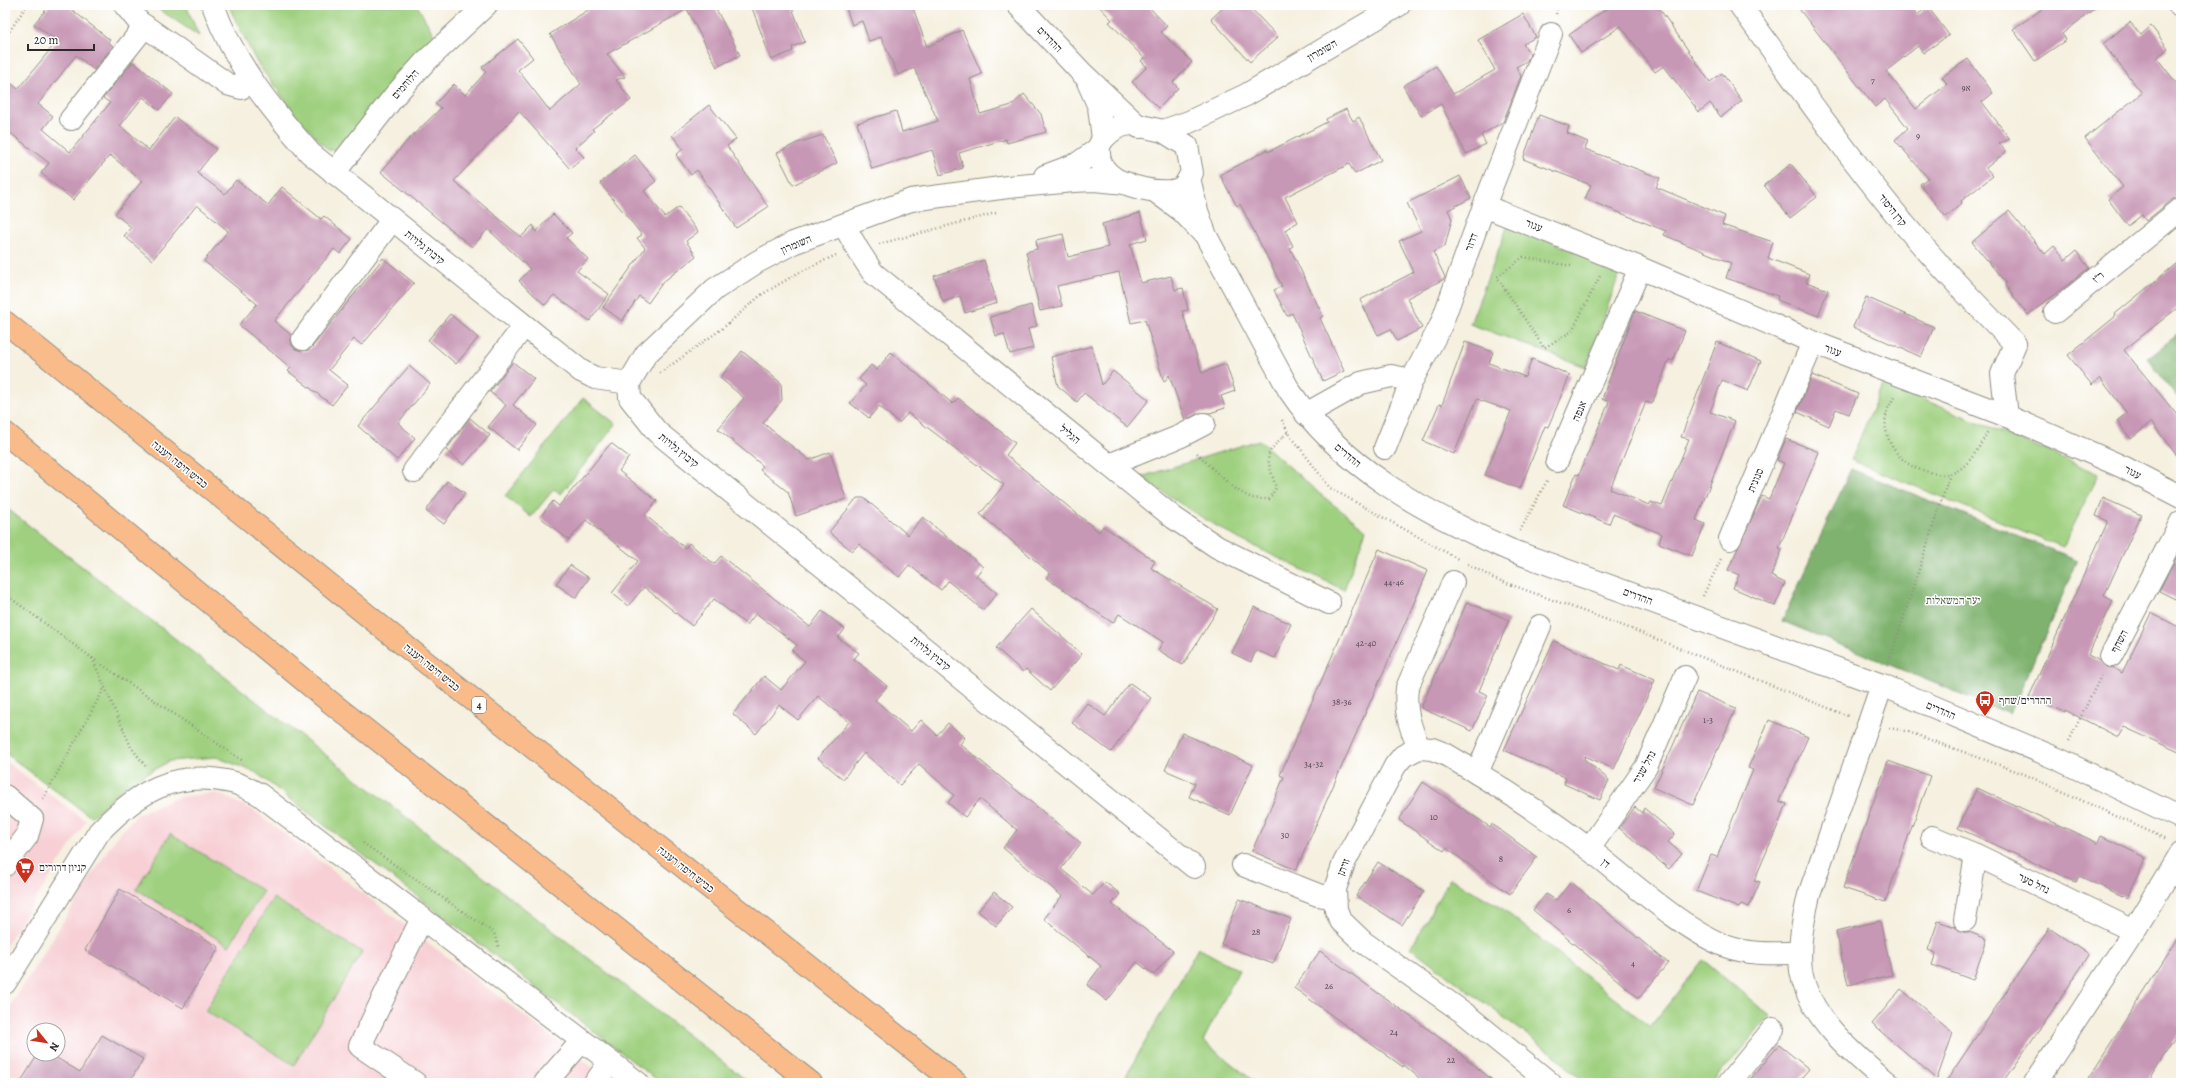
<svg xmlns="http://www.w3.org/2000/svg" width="2186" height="1088" font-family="Alegreya,'Frank Ruhl Libre',serif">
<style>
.built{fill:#f7cfd4;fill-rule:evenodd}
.green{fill:#9fd07f;stroke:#657e55}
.forest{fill:#7fb26e;stroke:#556e4c}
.building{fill:#c798b5}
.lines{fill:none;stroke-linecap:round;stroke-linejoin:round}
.minor-casing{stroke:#908e85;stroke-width:24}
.highway-casing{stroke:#908e85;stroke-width:24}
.path{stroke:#908e85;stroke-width:2.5;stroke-dasharray:1 3;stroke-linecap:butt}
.minor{stroke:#fff;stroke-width:22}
.highway{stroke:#fabb8b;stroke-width:22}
.labels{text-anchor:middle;stroke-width:3;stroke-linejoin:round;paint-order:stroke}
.number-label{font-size:9px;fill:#52464e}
.shield{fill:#fff;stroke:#6b6b6b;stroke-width:1}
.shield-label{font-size:10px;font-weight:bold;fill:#2b2b2b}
.street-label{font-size:11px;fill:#2b2b2b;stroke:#fff}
.park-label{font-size:11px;fill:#4e5d44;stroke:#fff}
.poi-label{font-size:11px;fill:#2b2b2b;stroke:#fff;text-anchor:start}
</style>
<rect width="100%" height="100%" fill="#fff"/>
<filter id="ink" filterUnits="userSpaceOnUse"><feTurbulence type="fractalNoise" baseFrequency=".025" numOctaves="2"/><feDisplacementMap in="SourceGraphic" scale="8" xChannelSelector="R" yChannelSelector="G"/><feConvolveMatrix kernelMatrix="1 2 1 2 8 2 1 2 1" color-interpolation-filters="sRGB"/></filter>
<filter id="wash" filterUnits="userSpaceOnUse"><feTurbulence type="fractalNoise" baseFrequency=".012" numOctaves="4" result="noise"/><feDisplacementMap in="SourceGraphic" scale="16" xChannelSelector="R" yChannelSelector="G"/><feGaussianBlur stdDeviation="0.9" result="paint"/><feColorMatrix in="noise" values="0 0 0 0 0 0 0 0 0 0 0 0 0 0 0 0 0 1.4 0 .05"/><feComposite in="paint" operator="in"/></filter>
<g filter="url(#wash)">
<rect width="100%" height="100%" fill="#f5f0df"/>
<g class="built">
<polygon points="5,761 86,821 5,947"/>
<path d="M217,793L253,810L613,1083H5V1015L112,843L137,814L179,797ZM34,1030H58V1054H34Z"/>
</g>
<g class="green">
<polygon points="154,5 186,5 199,36 154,6"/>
<polygon points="228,5 417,5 439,44 339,151 328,150 298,118 257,63"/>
<polygon points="1508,225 1621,269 1586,367 1470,324"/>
<polygon points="1883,383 2007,434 2099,474 2063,547 1851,460"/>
<polygon points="583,398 616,424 561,494 554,489 531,517 505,496"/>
<polygon points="1259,440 1320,494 1366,530 1344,590 1239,539 1193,512 1141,477"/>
<polygon points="5,507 750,1083 661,1083 255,772 216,757 170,761 129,783 91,817 5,753"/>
<polygon points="170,834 263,891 229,946 136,889"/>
<polygon points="1450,878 1499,906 1650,1027 1703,960 1770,1016 1712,1083 1586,1083 1550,1052 1411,948"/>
<polygon points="273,898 362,952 294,1065 205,1011"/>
<polygon points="1198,948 1239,970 1203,1041 1256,1083 1122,1083"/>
</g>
<g class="forest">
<polygon points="2181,332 2181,402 2147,358"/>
<polygon points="1851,469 2078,560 2010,714 1782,621"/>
</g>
<g id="blocks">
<g class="building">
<polygon points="50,5 66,5 110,40 108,42 113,46 94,70 76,55 38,104 53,116 43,129 70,152 110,103 103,98 133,62 173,94 159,110 143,97 120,126 149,150 175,117 216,149 197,173 225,194 236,180 268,205 282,187 321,219 324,216 352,239 340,254 334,249 274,321 291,335 291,344 295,349 302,351 308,350 313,346 383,258 414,283 362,345 354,339 329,370 348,385 332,405 288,371 291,368 239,325 257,304 204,261 228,231 197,205 152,260 124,236 131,227 115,214 142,181 110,155 73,200 41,173 49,163 5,129 5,78 18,89 57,41 34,24"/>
<polygon points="596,5 714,5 740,55 717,67 687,9 607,54 625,77 616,80 631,100 592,129 594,131 575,148 584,157 570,169 519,111 454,181 521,237 533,225 536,232 553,214 572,233 566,238 588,259 577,271 609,294 590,321 554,295 545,305 519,281 530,269 488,229 472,247 381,172 406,142 441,108 435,104 454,84 465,95 486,72 482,67 518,39 533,58 518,70 550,111 581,84 550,34"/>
<polygon points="751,5 791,5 805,42 792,47 793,51 771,60"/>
<polygon points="845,5 912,5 927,47 962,30 982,74 970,79 980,114 1012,105 1024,94 1041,114 1046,132 1007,143 1006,139 959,153 963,168 940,175 932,150 872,169 857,123 896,111 902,132 938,121 914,68 898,75 881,37 869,41 862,21 852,25"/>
<polygon points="1098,5 1147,5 1167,26 1161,32 1192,62 1173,82 1178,88 1159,108 1132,82 1147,67 1141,61 1144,58 1109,22 1112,20"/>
<polygon points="1226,5 1248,5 1278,37 1250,62 1211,19"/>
<polygon points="1612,5 1657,5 1710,82 1722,73 1742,101 1721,117 1710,103 1699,112 1664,66 1655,72 1621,26 1581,53 1569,35"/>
<polygon points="1796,5 1910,5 1917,15 1928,7 1949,35 1923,53 1918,46 1886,71 1916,109 1947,84 1942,77 1968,59 1993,93 1982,102 2010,139 1999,143 2006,152 1986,168 1993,176 1961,201 1962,203 1946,217 1920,184 1928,178 1895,140 1908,128 1885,99 1875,107"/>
<polygon points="2048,5 2099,5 2062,34 2066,40 2035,61 2013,29"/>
<polygon points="1523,14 1536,37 1523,44 1530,54 1527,61 1516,67 1521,76 1503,122 1481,135 1486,144 1466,154 1441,104 1421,116 1403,86 1436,66 1453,94 1495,70 1478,40"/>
<polygon points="2130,22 2141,35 2151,26 2168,48 2157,58 2181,89 2181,195 2173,199 2146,221 2142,215 2128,226 2108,199 2123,187 2085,138 2142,93 2103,44"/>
<polygon points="709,105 736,139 727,146 768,207 736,228 697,170 691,175 676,155 683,149 672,135"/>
<polygon points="1346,109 1353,121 1359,117 1381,160 1355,174 1349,164 1285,197 1298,222 1285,230 1293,246 1290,248 1323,316 1320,318 1344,371 1323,381 1292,313 1287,316 1274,290 1282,286 1240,204 1237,206 1220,175 1267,150 1268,152 1327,122 1326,119"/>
<polygon points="1539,115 1569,126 1567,133 1588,142 1585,149 1660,178 1656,187 1725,216 1722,225 1773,242 1768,258 1809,274 1806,282 1828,290 1818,316 1777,300 1778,296 1726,278 1731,263 1664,235 1666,231 1585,199 1591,185 1523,159"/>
<polygon points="823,135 837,163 793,185 777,153 797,143"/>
<polygon points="635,155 656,181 644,191 665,217 679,207 698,232 686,241 696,256 663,282 648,303 639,296 622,321 603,307 645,248 637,238 642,235 600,183"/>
<polygon points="1791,164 1817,197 1790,218 1764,185"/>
<polygon points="1460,176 1471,198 1448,210 1452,219 1445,246 1433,252 1445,277 1444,279 1407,298 1422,328 1397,341 1391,329 1378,335 1360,300 1414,272 1399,241 1421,231 1407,203"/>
<polygon points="2009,211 2045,254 2054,246 2065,260 2076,251 2089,268 2028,315 2005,285 2006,283 1972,242"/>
<polygon points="1140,213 1147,239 1130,244 1141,283 1171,276 1175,290 1183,288 1188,310 1182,311 1202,373 1226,364 1235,391 1221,396 1225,408 1210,413 1199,413 1185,420 1169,375 1164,382 1145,320 1131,323 1119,272 1057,286 1062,306 1040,311 1026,252 1037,249 1036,240 1063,234 1068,257 1108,247 1102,224"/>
<polygon points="984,260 997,303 965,313 960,296 943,302 934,276"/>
<polygon points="2181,260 2181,305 2124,350 2181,420 2181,461 2151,422 2131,439 2117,421 2127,413 2100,378 2092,385 2068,355 2116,316 2115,314"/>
<polygon points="1866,297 1934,327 1921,357 1853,327"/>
<polygon points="1031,305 1037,326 1028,329 1033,348 1010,354 1004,334 996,336 990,317"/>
<polygon points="1635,311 1685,331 1673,361 1669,359 1652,404 1646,402 1610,489 1649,505 1651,502 1662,506 1689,439 1681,437 1717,342 1761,361 1748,391 1722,380 1710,412 1735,421 1696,520 1705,524 1692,556 1659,543 1662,534 1613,514 1609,524 1563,505 1576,474 1579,475 1609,402 1602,399"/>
<polygon points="450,314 478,338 456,364 428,340"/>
<polygon points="1465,342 1493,352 1489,363 1525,377 1532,359 1570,375 1548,427 1545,426 1520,489 1485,475 1511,411 1477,399 1454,454 1423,441 1439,404 1442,405"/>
<polygon points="1092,346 1102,385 1113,371 1149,400 1127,427 1084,393 1077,402 1058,386 1051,357"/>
<polygon points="742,351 781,383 782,400 763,423 809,460 830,452 846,499 796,516 788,492 760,470 763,466 718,429 744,398 720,378"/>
<polygon points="891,352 953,404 958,398 1015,443 1006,455 1099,532 1103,526 1155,561 1151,568 1218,609 1183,665 1158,650 1163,642 1119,614 1113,623 1046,578 1050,573 980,514 1004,485 908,413 899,423 879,406 869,418 850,403 866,385 859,379 871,365 877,370"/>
<polygon points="513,362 534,379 513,405 537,425 517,450 488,427 506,405 490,392"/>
<polygon points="409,366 430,384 398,423 415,438 397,460 358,426"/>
<polygon points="1812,375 1858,394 1849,414 1836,409 1829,426 1797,412"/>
<polygon points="470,418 490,435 464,465 446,450"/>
<polygon points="1786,439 1819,452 1779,548 1782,550 1771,576 1785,583 1775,606 1733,588 1739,575 1728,570 1762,496 1769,499 1784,463 1777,460"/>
<polygon points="611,443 629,457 619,471 657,501 645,515 685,548 689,543 714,564 721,556 810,627 822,611 845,629 838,638 859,653 854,659 887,686 875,700 911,731 921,720 937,735 948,723 965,738 960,744 1081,843 1061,869 1093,895 1105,882 1120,894 1112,904 1173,951 1154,975 1137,962 1107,1001 1087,985 1101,966 1044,919 1062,896 1003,848 1017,830 980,799 965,817 948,803 954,795 919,764 900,785 864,753 843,779 818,758 849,722 818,696 798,720 779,705 756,734 733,714 764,676 781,690 805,661 792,651 797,645 756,613 747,625 714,599 692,626 644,587 628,606 612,593 638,561 586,520 569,540 540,517 553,501 559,506"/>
<polygon points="447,481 465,493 444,524 426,511"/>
<polygon points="857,498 864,498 908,535 923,517 983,567 976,576 997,593 983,610 948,581 941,590 909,565 899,577 859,544 852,551 829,532"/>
<polygon points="2103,498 2141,515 2104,596 2113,601 2088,655 2100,661 2106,667 2113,668 2122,673 2151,613 2181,628 2181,753 2124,727 2118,737 2065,710 2065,712 2029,697 2108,521 2096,516"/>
<polygon points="1379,549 1428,571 1296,870 1252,851 1284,777 1280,775"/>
<polygon points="2181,549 2181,586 2175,599 2159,591"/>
<polygon points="570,565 589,578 576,598 556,584"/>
<polygon points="1467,602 1509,620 1479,691 1488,695 1472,731 1421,708"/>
<polygon points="1254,607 1291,624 1275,658 1256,650 1251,662 1232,653"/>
<polygon points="1031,609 1082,654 1050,691 1026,669 1023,672 996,648"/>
<polygon points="1554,641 1619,670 1621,665 1655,680 1614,769 1585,756 1584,759 1609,780 1600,800 1564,784 1566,778 1504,750"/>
<polygon points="1130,683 1151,698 1111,752 1072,723 1087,703 1105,716"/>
<polygon points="1697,692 1736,708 1693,805 1654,788"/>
<polygon points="1769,720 1808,737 1779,801 1787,804 1754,881 1760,882 1749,907 1741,904 1739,908 1696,891 1711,855 1717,857 1753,770 1748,768"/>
<polygon points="1182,733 1253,765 1230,815 1189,797 1195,783 1165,770"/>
<polygon points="1888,761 1930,776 1885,902 1843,888"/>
<polygon points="1423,782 1490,827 1492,824 1537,857 1510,894 1446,848 1444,851 1399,820"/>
<polygon points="1977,788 2098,843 2101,836 2146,858 2127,898 2079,876 2076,882 1958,828"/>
<polygon points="1635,807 1642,813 1644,808 1675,834 1668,842 1682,854 1669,869 1619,828"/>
<polygon points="1378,862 1424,891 1402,925 1356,896"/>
<polygon points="1571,882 1668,963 1639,998 1533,910 1546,894 1556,900"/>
<polygon points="120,889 219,947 183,1008 85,950"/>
<polygon points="994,892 1012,907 996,926 978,911"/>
<polygon points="1239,899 1291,919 1273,964 1221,944"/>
<polygon points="1880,921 1892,975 1848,985 1836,931"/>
<polygon points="1938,921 1955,927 1963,932 1969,932 1987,939 1973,980 1932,965 1936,953 1928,950"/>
<polygon points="2049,928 2089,955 2059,1001 2002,1083 1945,1083"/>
<polygon points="2181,934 2181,1029 2160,1062 2147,1083 2085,1083"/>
<polygon points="1320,951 1451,1046 1496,1083 1425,1083 1404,1065 1403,1067 1294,988"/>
<polygon points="1901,989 1953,1033 1937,1079 1872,1024"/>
<polygon points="102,1035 143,1059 129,1083 20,1083 38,1054 50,1054 80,1072"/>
<polygon points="1779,1045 1809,1069 1797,1083 1747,1083"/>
</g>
</g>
</g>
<g filter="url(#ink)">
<use href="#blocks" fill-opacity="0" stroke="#908e85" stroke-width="1"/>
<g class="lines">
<defs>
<g id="minor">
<polyline points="125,5 139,22 227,84 241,88 253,82"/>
<path d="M213,5C233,62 271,109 310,153L581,371L595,378L629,383L630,398L657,432L1194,867"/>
<polyline points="1018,5 1082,73 1139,127"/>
<path d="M1740,5C1793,79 1846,153 1904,224C1939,266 1977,305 2015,344L2002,374L2007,416"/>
<polyline points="2179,5 2181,7"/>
<polyline points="1088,82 1099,107 1103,139"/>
<polyline points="71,119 145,26"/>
<path d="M1132,124L1163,131L1187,146L1192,173C1189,178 1186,185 1181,188C1165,197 1122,186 1109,174C1102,168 1099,162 1099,153C1098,147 1101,141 1105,137C1114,128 1120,125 1132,124Z"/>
<polyline points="1163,131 1189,122 1246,95 1399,5"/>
<polyline points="334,173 396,94 424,63 486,5"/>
<polyline points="1045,176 1077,164 1098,149"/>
<path d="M1189,178L1197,211L1206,236L1289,390C1341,468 1426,513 1510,550L1882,685L2060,760L2181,818"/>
<polyline points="1155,191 1182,211 1201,231"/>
<polyline points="1484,206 1640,268 1813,342 2007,416 2123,467 2181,497"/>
<polyline points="844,225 858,250 873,273 1174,518 1217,547 1329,603"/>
<polyline points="2055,312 2181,209"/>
<polyline points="303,339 392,220"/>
<polyline points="629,383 646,354 715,289 757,262 793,243 911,200 1008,187 1074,181 1094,180 1126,183"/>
<polyline points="1306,414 1361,383 1391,376 1412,380"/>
<polyline points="1385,448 1412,380 1441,325 1484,206 1551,34"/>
<polyline points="1557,461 1640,268"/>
<polyline points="1109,465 1181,436 1204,424"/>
<polyline points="414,471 524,326"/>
<polyline points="1730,539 1813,342"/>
<polyline points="2111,656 2181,522"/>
<path d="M1882,685L1809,895C1803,921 1798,945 1801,971C1808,1017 1855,1055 1888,1083"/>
<polyline points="1419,748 1403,756 1395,766 1344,863 1335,889 1336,910 1341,921 1363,942 1464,1013 1550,1083"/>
<path d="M1419,748L1432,749L1445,754C1497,784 1547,817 1594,853C1630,881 1686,932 1728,947C1751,955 1776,953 1800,953"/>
<path d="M1419,748C1410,727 1404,710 1407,688L1453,582"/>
<polyline points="1477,773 1540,626"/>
<polyline points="5,796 32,819 27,836 5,865"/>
<polyline points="1932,837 1976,855 2134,931 2035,1083"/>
<polyline points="1589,849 1646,767 1685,677"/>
<polyline points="1243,865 1318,895 1335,898"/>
<polyline points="1965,920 1976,855"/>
<polyline points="2134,931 2181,853"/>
<path d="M5,983L99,832C137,792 175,769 231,782C241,784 250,790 259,794L638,1083"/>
<polyline points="415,1083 360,1046 422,918"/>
<polyline points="545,1083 582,1041"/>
<polyline points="595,1083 610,1062"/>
<polyline points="1729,1083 1773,1029"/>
</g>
<g id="highway">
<polyline points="5,322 414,653 956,1083"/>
<polyline points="5,433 329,701 811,1083"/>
</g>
</defs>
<use href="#minor" class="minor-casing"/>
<use href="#highway" class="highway-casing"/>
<g class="path">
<polyline points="1556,14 1558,5"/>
<polyline points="5,38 27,5"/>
<polyline points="879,244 996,213"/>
<polyline points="1571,266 1523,257 1497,277 1544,348 1572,331 1600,276"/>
<polyline points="660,373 723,328 761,295 798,273 836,255"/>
<path d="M1894,397C1892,401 1889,406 1887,411C1880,438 1899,465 1925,471C1933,473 1942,476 1950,474C1968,469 1980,446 1988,431"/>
<polyline points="1282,420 1288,432 1330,488 1460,560"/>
<path d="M1197,453C1210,466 1235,493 1253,498C1259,499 1264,499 1269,499L1276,488C1267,455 1261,457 1288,432"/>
<polyline points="1520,531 1548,479"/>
<polyline points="1468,564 1493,578 1629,628 1848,716"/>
<polyline points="5,594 92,658 131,747 147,768"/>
<polyline points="1703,596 1721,559"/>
<polyline points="92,658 243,761"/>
<polyline points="1888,665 1950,474"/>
<polyline points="1889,728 1906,731 2024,774 2166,839"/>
<polyline points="2069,741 2101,676"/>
<polyline points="43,799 105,687"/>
<polyline points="363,843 494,933 499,948"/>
</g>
<use href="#minor" class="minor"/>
<use href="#highway" class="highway"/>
</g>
</g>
<defs>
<symbol id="bus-pin" viewBox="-11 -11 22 30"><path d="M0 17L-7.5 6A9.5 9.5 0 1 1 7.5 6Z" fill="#c8321e" stroke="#fff"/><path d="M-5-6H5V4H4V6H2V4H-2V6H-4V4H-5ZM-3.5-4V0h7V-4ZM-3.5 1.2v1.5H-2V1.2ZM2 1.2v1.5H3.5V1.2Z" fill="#fff"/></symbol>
<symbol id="supermarket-pin" viewBox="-11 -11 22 30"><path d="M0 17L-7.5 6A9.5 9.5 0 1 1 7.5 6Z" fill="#c8321e" stroke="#fff"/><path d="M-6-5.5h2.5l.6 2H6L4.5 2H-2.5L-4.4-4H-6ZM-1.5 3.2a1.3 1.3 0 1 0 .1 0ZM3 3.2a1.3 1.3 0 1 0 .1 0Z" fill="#fff"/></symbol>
</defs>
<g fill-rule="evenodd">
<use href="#bus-pin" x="1974" y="689" width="22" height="30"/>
<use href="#supermarket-pin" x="14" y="856" width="22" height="30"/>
</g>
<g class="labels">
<g class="number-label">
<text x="1873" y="83">7</text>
<text x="1966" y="91">9א</text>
<text x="1918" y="139">9</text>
<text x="1394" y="585">44-46</text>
<text x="1366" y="646">42-40</text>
<text x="1342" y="705">38-36</text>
<text x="1708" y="723">1-3</text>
<text x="1314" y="767">34-32</text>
<text x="1434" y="820">10</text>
<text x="1285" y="838">30</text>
<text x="1501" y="862">8</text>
<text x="1569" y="913">6</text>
<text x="1256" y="935">28</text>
<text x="1633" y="966">4</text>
<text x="1329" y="989">26</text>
<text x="1394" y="1035">24</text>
<text x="1451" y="1063">22</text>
</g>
<rect class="shield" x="472" y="697" width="14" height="16" rx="3"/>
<g class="shield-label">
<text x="479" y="709">4</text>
</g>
<g class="street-label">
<text transform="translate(1050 39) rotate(46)" y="4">ההדרים</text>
<text transform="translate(1322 50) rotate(-30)" y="4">השומרון</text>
<text transform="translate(405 84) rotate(-49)" y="4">הלוחמים</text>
<text transform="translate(1893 210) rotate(51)" y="4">קרן היסוד</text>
<text transform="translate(1534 225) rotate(22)" y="4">עגור</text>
<text transform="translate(1471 242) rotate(-70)" y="4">דרור</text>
<text transform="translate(796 244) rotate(-23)" y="4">השומרון</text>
<text transform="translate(425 247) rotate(39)" y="4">קיבוץ גלויות</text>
<text transform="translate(2098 277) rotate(-39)" y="4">ר"ז</text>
<text transform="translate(1833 350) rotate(21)" y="4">עגור</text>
<text transform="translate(1579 411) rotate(-67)" y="4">אנפה</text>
<text transform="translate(1070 434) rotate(39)" y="4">הגליל</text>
<text transform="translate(679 450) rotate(39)" y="4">קיבוץ גלויות</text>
<text transform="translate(1348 455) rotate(40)" y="4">ההדרים</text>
<text transform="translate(180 464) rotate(39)" y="4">כביש חיפה רעננה</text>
<text transform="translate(2133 472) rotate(28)" y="4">עגור</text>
<text transform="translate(1755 480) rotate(-67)" y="4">סנונית</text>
<text transform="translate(1638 596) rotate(20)" y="4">ההדרים</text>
<text transform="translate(2119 641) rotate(-62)" y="4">השחף</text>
<text transform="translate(931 653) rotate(39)" y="4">קיבוץ גלויות</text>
<text transform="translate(432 667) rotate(39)" y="4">כביש חיפה רעננה</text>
<text transform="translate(1941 710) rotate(23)" y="4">ההדרים</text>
<text transform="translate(1644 767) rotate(-61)" y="4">נחל שניר</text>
<text transform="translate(1606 863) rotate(38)" y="4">דן</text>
<text transform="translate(1343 867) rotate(-68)" y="4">זויתן</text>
<text transform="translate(686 869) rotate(38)" y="4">כביש חיפה רעננה</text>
<text transform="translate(2034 883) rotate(26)" y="4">נחל סער</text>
</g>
<g class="park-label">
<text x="1953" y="604">יער המשאלות</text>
</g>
<g class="poi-label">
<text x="1999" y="704">ההדרים/שחף</text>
<text x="39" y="871">קניון דרורים</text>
</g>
</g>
<rect width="2186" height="1088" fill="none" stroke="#fff" stroke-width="20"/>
<g transform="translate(46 1042) rotate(120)"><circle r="19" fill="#ffffff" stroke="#aaaaaa"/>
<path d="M0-3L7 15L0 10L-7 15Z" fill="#c8321e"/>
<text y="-6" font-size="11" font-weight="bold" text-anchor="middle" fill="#2b2b2b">N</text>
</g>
<path d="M28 44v6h66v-6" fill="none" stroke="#2b2b2b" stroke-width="2"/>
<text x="34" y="44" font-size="12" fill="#2b2b2b" stroke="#ffffff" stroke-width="3" paint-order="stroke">20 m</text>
</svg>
